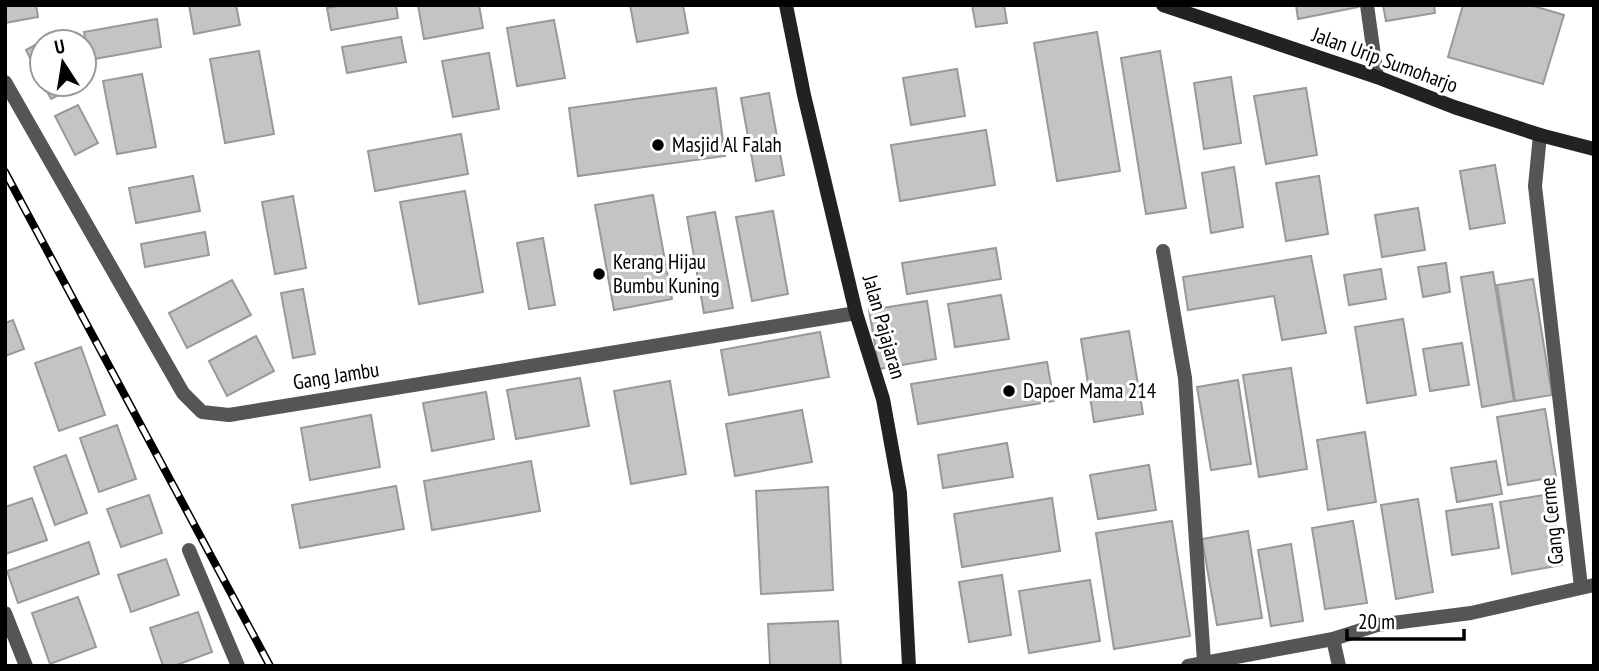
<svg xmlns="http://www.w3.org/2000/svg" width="1599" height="671" font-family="'PT Sans Narrow',sans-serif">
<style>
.building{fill:#c4c4c4;stroke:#999;stroke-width:2}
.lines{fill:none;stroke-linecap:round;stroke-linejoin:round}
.minor{stroke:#555;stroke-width:14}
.secondary{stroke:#222;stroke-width:14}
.rail-casing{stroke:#000;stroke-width:8}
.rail{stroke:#fff;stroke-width:5;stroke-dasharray:16;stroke-linecap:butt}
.poi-dot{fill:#000;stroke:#fff;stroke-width:2.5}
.labels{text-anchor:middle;stroke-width:6;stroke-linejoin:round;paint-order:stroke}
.street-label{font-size:21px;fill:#000;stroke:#fff}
.poi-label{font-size:21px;fill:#000;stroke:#fff;text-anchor:start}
</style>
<rect width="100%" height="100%" fill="#fff"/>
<g class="building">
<polygon points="5,5 36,5 38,17 5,23"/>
<polygon points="189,5 236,5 240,25 194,34"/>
<polygon points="343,5 396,5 398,18 331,30 327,8"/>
<polygon points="418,5 479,5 483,28 424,39"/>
<polygon points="630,5 683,5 688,33 637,42"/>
<polygon points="972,5 1004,5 1007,23 976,27"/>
<polygon points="1296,5 1357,5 1358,7 1298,19"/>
<polygon points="1383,5 1434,5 1435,13 1386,21"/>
<polygon points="1463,5 1530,5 1564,15 1543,84 1448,57"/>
<polygon points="157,19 161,47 89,60 84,32"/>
<polygon points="554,20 565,78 517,86 507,28"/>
<polygon points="1097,32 1120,171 1057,181 1034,43"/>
<polygon points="55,34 59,42 42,42 42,82 26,50"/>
<polygon points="401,37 406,62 347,73 342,47"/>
<polygon points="259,51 274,134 225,143 210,59"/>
<polygon points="1160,51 1186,208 1146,214 1121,58"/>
<polygon points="489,53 499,109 453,117 442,61"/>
<polygon points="957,69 965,116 911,125 903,78"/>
<polygon points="142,74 156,147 117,154 103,81"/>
<polygon points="1231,77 1241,143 1204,149 1194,83"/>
<polygon points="43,84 80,84 51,99"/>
<polygon points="716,88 725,156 578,176 569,108"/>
<polygon points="1306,88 1317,155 1266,164 1254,96"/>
<polygon points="769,93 784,175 756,181 741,98"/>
<polygon points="78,105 98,143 75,155 55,116"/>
<polygon points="986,130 995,185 900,201 891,145"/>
<polygon points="461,134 468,174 375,191 368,151"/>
<polygon points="1495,165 1505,223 1470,229 1460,171"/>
<polygon points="1234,167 1243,227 1211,233 1202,173"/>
<polygon points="193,176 200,211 136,223 129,188"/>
<polygon points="1319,176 1328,234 1286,241 1276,183"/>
<polygon points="465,191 483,292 419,304 400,202"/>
<polygon points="653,195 672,299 614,310 595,205"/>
<polygon points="293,196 306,268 275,274 262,202"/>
<polygon points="1418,208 1425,250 1382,257 1375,215"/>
<polygon points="773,211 788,294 752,301 736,217"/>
<polygon points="715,212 733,308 704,313 687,217"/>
<polygon points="205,232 209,255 145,267 141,244"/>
<polygon points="543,238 555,305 529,309 517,243"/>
<polygon points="996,248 1001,279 907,294 902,263"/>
<polygon points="1311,256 1326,333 1282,340 1274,296 1188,310 1183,277"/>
<polygon points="1446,263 1450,292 1423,297 1418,267"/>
<polygon points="1381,269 1386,299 1349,305 1344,275"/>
<polygon points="1493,272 1514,401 1482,407 1461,277"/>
<polygon points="1533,279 1552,395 1515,401 1497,285"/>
<polygon points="232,280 251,315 187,348 169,313"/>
<polygon points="303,289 315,354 293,358 281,293"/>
<polygon points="1001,295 1009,339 955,347 948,304"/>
<polygon points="927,301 936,359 879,369 869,310"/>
<polygon points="1403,319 1416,395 1367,403 1355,327"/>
<polygon points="13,320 24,349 5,356 5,323"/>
<polygon points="1129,331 1143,414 1094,422 1081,339"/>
<polygon points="820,332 829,377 729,395 721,350"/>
<polygon points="256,336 274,371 227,396 209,361"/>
<polygon points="1462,343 1469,385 1430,391 1423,349"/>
<polygon points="81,347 105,415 59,431 35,363"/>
<polygon points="1047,362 1054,401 918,424 911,384"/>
<polygon points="1291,368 1307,469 1259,477 1243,375"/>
<polygon points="580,378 589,426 516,439 507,390"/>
<polygon points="1238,380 1251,464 1211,470 1197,387"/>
<polygon points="670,381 686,474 631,484 614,391"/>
<polygon points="486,392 494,439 432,451 423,403"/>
<polygon points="1545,409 1556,477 1508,485 1497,417"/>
<polygon points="802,410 812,462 735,476 726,424"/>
<polygon points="371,415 380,467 310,480 301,428"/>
<polygon points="117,425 136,479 99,492 80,438"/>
<polygon points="1365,432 1376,502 1328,510 1317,440"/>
<polygon points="1007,443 1013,477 943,488 938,455"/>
<polygon points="66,455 87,513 55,525 34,467"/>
<polygon points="531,461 540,511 432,530 424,481"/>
<polygon points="1496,461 1502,494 1457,502 1451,468"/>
<polygon points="1149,465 1156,510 1098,519 1090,475"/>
<polygon points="396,486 404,529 300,548 292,505"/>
<polygon points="828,487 833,590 761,594 756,491"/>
<polygon points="1550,494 1562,565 1512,574 1500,502"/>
<polygon points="149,495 162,533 121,547 107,509"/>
<polygon points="32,498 47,540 5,554 5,507"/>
<polygon points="1052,498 1060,551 962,567 954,514"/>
<polygon points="1418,499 1433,592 1396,599 1381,505"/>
<polygon points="1492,504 1499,548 1452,555 1446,511"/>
<polygon points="1172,521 1190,636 1114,649 1096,533"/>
<polygon points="1353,521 1367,603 1325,609 1312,528"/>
<polygon points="1248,531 1262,618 1217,625 1202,539"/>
<polygon points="89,542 99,574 18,603 7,571"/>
<polygon points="1291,544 1303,621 1271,626 1258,550"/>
<polygon points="166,559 179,595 131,612 118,575"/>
<polygon points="1002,575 1011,635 969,642 959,582"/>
<polygon points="1090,580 1100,641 1029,653 1019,591"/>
<polygon points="78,597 96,647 50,664 32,613"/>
<polygon points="198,612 212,652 174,666 163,666 150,628"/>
<polygon points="838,621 841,666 770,666 768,624"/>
</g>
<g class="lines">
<g class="minor">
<polyline points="1367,5 1377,77"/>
<polyline points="5,82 183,393 202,412 229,415 856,313"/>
<polyline points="1540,135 1535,186 1581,587"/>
<polyline points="1163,251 1185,378 1204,662"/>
<polyline points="189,550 238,666"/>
<polyline points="5,613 26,666"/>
<polyline points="1333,639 1339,666"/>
<polyline points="1188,666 1333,639 1377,625 1471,613 1594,585"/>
</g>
<g class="secondary">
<polyline points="786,5 804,95 856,313 883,399 900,493 909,666"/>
<polyline points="1163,5 1377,77 1454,107 1540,135 1594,149"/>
</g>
<defs>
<polyline id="rail" points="5,172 270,666"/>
</defs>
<use href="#rail" class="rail-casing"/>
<use href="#rail" class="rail"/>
</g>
<g class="poi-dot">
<circle cx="658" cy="145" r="7"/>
<circle cx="599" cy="274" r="7"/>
<circle cx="1009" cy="391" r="7"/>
</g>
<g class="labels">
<g class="street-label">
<text transform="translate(1385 60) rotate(20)" y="7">Jalan Urip Sumoharjo</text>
<text transform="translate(884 327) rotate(74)" y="7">Jalan Pajajaran</text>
<text transform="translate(336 376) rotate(-9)" y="7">Gang Jambu</text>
<text transform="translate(1552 521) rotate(-96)" y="7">Gang Cerme</text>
</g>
<g class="poi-label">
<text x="672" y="152">Masjid Al Falah</text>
<text x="613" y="269">Kerang Hijau<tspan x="613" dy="24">Bumbu Kuning</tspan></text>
<text x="1023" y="398">Dapoer Mama 214</text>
</g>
</g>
<rect width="1599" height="671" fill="none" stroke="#000000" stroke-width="14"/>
<g transform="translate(63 63) rotate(348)"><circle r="33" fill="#ffffff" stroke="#999999" stroke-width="2"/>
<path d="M0-5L12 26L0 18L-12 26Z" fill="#000000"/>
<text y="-10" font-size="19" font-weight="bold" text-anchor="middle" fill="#000000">U</text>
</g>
<path d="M1347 629v10h117v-10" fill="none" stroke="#000000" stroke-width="3.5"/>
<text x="1358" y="629" font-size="21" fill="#000000" stroke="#ffffff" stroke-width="5" paint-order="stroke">20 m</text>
</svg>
